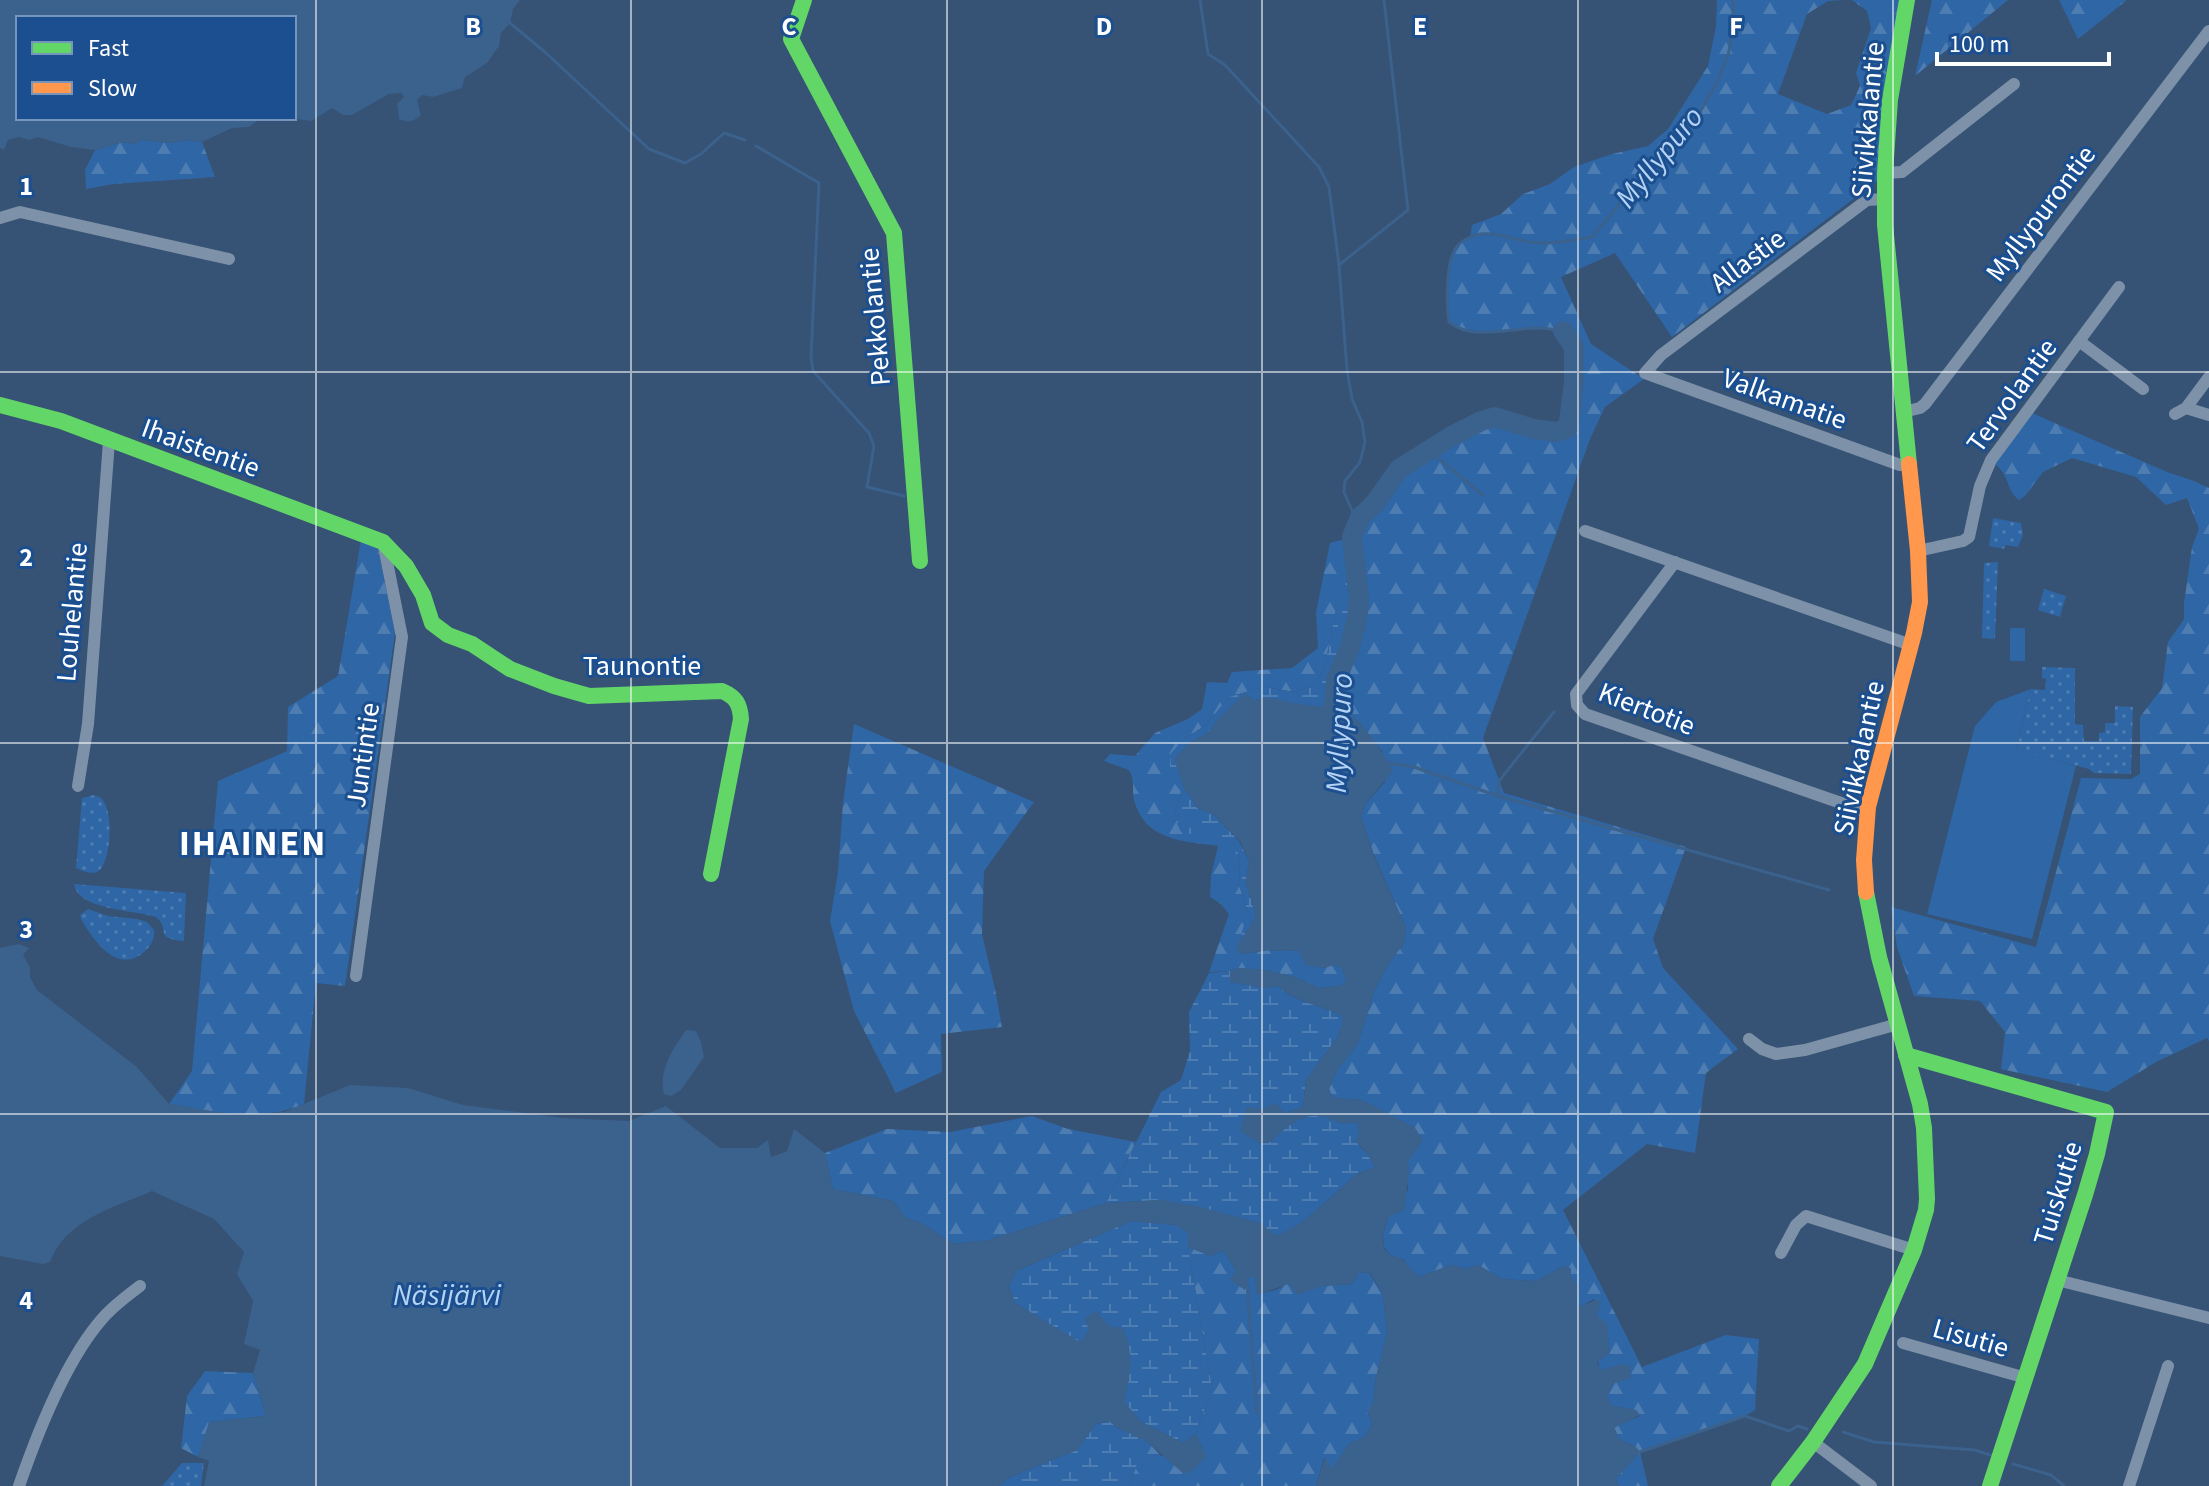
<svg xmlns="http://www.w3.org/2000/svg" width="2209" height="1486" font-family="'Source Sans 3',sans-serif">
<style>
.grass{fill:url(#grass-dots)}
.forest{fill:url(#forest-firs)}
.wetland{fill:url(#wetland-marsh)}
.pitch{fill:#2f66a5}
.water{fill:#3b618d}
.lines{fill:none;stroke-linecap:round;stroke-linejoin:round}
.stream{stroke:#3b618d;stroke-width:3}
.river{stroke:#3b618d;stroke-width:20}
.street{stroke:#7d92a8;stroke-width:12}
.fast{stroke:#63d668;stroke-width:16}
.slow{stroke:#ff974d;stroke-width:16}
.grid{fill:none;stroke:#fff;stroke-width:2;stroke-opacity:0.55}
.labels{text-anchor:middle;stroke-width:6;stroke-linejoin:round;paint-order:stroke}
.street-label{font-size:28px;fill:#fff;stroke:#1b4f8f}
.water-label{font-size:30px;font-style:italic;fill:#b5d3f5;stroke:#1b4f8f}
.district-label{font-size:36px;font-weight:bold;letter-spacing:2px;fill:#fff;stroke:#1b4f8f}
.grid-label{font-size:26px;text-anchor:middle;font-weight:bold;fill:#fff;stroke:#1b4f8f;stroke-width:6;stroke-linejoin:round;paint-order:stroke}
</style>
<defs>
<pattern id="grass-dots" width="8" height="8" patternUnits="userSpaceOnUse" patternTransform="scale(2)"><rect width="8" height="8" fill="#2f66a5"/><path d="M2 2h.1M6 6h.1" fill="none" stroke="#4e7db2" stroke-width="1.8" stroke-linecap="round"/></pattern>
<pattern id="forest-firs" width="22" height="20" patternUnits="userSpaceOnUse" patternTransform="scale(2)"><rect width="22" height="20" fill="#2f66a5"/><path d="M5 1l3.5 6h-7zM16 11l3.5 6h-7z" fill="#4e7db2"/></pattern>
<pattern id="wetland-marsh" width="20" height="14" patternUnits="userSpaceOnUse" patternTransform="scale(2)"><rect width="20" height="14" fill="#2f66a5"/><path d="M1 5h8M5 5V1M11 12h8M15 12V8" fill="none" stroke="#4e7db2"/></pattern>
</defs>
<rect width="100%" height="100%" fill="#365274"/>
<g class="grass">
<polygon points="1993,518 2021,523 2023,535 2018,547 2005,545 2004,549 1989,546"/>
<polygon points="1998,562 1995,639 1982,638 1984,563"/>
<polygon points="2044,589 2066,596 2060,617 2038,610"/>
<polygon points="2042,667 2075,668 2075,724 2083,725 2084,741 2099,741 2099,733 2105,732 2105,723 2115,723 2115,706 2133,707 2131,774 2094,773 2089,769 2016,750 2031,689 2045,690 2046,679 2042,678"/>
<path d="M94,795C100,797 101,797 104,802C113,816 111,858 100,870C94,876 82,871 76,868L82,798Z"/>
<path d="M74,884L186,893L184,941C152,938 172,931 156,917C135,910 77,910 74,884Z"/>
<path d="M88,909L108,916L137,919L147,922L154,930C155,939 151,946 144,952C117,975 94,941 81,919L80,915Z"/>
<polygon points="182,1463 204,1463 201,1486 162,1486"/>
</g>
<g class="forest">
<path d="M1717,0H1844L1828,1L1807,14L1778,94L1827,114L1851,105L1860,86L1856,73L1871,28L1867,11L1852,0H1901L1878,180L1672,337L1615,253L1561,277L1591,344L1644,379L1605,407L1590,439L1483,738L1504,793L1686,847L1653,939L1663,968L1738,1049L1706,1073L1695,1153L1647,1144L1563,1210L1642,1367L1726,1335L1759,1339L1755,1410L1745,1416L1640,1452L1648,1486H1619L1616,1479L1636,1447L1619,1439L1614,1427L1640,1416L1636,1410L1611,1406L1607,1396L1612,1384L1630,1365H1619L1602,1371C1592,1353 1598,1321 1594,1299L1581,1306L1576,1305L1571,1277L1564,1266L1536,1281L1502,1279L1478,1265L1466,1269L1451,1265L1419,1277L1410,1271L1404,1260L1390,1255L1384,1247L1383,1235L1388,1217L1408,1190V1161L1415,1128L1361,1100L1333,1098L1329,1089L1337,1070L1358,1043L1374,991L1389,963L1404,943L1406,928L1374,855L1361,817L1365,804L1385,782L1382,751L1370,738L1361,724L1346,710L1335,708L1336,680L1350,647L1359,599L1352,539L1345,556L1347,579L1335,614L1325,665L1315,685L1295,692L1263,687L1229,697L1206,725L1184,739L1181,792L1174,817L1218,838L1232,842L1240,857L1239,885L1248,912L1242,954L1269,950L1283,951L1298,950L1323,968L1333,965L1341,967L1347,980L1340,986L1319,988L1294,977L1265,970L1238,968L1230,971L1209,972L1229,914L1221,904L1210,897L1211,875L1218,846C1183,841 1145,841 1134,800C1132,789 1135,780 1129,770L1104,761L1110,754L1135,756L1155,733L1188,719L1202,709L1207,682L1227,683L1232,672L1292,668L1318,648L1316,612L1330,543L1352,537C1360,517 1364,517 1376,502C1384,492 1389,480 1397,471C1407,460 1481,417 1495,417C1522,417 1537,439 1568,428L1574,382V347L1563,331C1555,330 1546,328 1538,328C1510,328 1472,341 1449,322C1446,304 1445,258 1459,244C1462,241 1466,239 1470,237L1472,225L1501,214L1523,194L1550,184L1574,167L1612,154L1648,146L1668,129L1708,66L1716,26Z"/>
<polygon points="1932,0 2008,0 1915,76"/>
<polygon points="2059,0 2127,0 2078,39"/>
<polygon points="142,140 170,143 187,140 202,142 215,177 114,184 86,189 85,170 95,150 123,142 134,144"/>
<path d="M2032,413L2167,472L2194,481L2209,488V1041L2207,1038L2156,1062L2107,1092L2001,1069L2005,1032L1980,1001L1914,996L1897,947L1891,907L2036,947L2081,778L2131,779L2140,774V717L2162,688L2168,642L2184,619V603L2192,547L2199,529L2187,498L2166,505L2136,477L2072,458L2043,472L2025,496L2019,500C2005,489 2011,477 1995,464Z"/>
<path d="M361,540L378,549L395,633L345,986L316,983L304,1104C260,1123 215,1112 169,1104L192,1071L218,781L287,751L288,707L338,676Z"/>
<polygon points="854,724 1034,802 984,871 982,934 995,989 1002,1027 941,1034 942,1072 896,1093 854,1011 830,921 838,872 843,803"/>
<polygon points="1032,1116 1068,1129 1136,1142 1106,1203 989,1240 954,1244 921,1223 906,1218 893,1201 833,1189 825,1153 887,1129 950,1132"/>
<polygon points="1188,1247 1211,1256 1223,1250 1236,1270 1255,1277 1257,1294 1276,1290 1289,1283 1297,1294 1322,1286 1352,1284 1359,1272 1369,1273 1383,1294 1387,1333 1376,1377 1373,1403 1368,1413 1372,1424 1366,1436 1349,1444 1332,1470 1324,1458 1316,1486 1129,1486 1146,1440 1161,1456 1206,1457 1196,1434 1212,1388"/>
<polygon points="205,1371 253,1373 266,1416 210,1422 198,1457 181,1448 187,1396"/>
</g>
<g class="wetland">
<path d="M1352,537C1355,564 1362,592 1357,618C1351,646 1330,682 1335,708L1300,705L1263,698L1217,720L1209,732L1188,744L1184,789L1190,795L1196,807L1214,815L1239,841L1249,861L1246,882L1256,917L1238,944L1248,912L1239,885L1240,857L1232,842L1181,832L1174,817L1181,792L1169,776L1171,753L1184,739L1206,725L1229,697L1263,687L1295,692L1315,685L1325,665L1335,614L1347,579L1345,555Z"/>
<path d="M1230,971V982L1266,988L1278,986C1296,1003 1320,1004 1342,1016V1025L1337,1038L1306,1080L1303,1107L1285,1113L1258,1143L1270,1142C1282,1130 1302,1112 1321,1116C1340,1120 1334,1126 1358,1122L1360,1147L1367,1153L1375,1167L1357,1174L1303,1222L1276,1237L1260,1223L1161,1200L1106,1203L1161,1092L1181,1080L1190,1051L1189,1012L1209,973Z"/>
<polygon points="1131,1221 1176,1225 1188,1232 1188,1247 1212,1388 1196,1434 1183,1443 1140,1421 1123,1401 1129,1379 1089,1331 1080,1343 1015,1303 1009,1286 1016,1271"/>
<polygon points="1109,1421 1118,1428 1146,1440 1129,1486 999,1486 1010,1477 1077,1450 1096,1424"/>
</g>
<g class="pitch">
<rect x="2010" y="628" width="15" height="33"/>
<polygon points="2031,689 2016,749 2076,766 2032,939 1927,914 1975,726 1996,702"/>
</g>
<g class="water">
<path d="M0,0H520L513,9L510,23L501,33L499,46L487,63L465,77L462,88L433,97L422,95L417,100L421,115C413,122 409,123 399,119L397,104L404,97L401,93L389,94L352,115H343L332,108L311,121L289,118H294V18H18V118H267L260,119L249,127L232,128L202,142L187,140L171,143L142,140L134,144L123,142L95,150L71,147L38,137L29,140L19,137L8,140L4,150L0,148Z"/>
<path d="M1244,694L1256,700C1270,695 1284,702 1299,704C1313,707 1328,705 1342,709C1358,714 1385,755 1393,771L1365,804L1361,817L1374,856L1406,928L1404,943L1389,963L1374,991L1358,1043L1337,1070L1329,1089L1333,1098L1361,1100L1372,1105L1415,1128L1423,1140L1408,1161L1409,1174L1404,1210L1388,1217C1385,1228 1378,1245 1389,1254C1394,1258 1396,1256 1401,1259C1408,1263 1412,1272 1419,1277L1451,1265L1466,1269L1478,1265L1502,1279L1536,1281L1564,1266L1571,1268V1277L1579,1288L1576,1305C1585,1307 1592,1299 1601,1300L1597,1316L1607,1324L1610,1353L1597,1362L1602,1370L1619,1365H1630L1631,1378L1612,1384L1607,1396L1612,1406L1636,1410L1640,1415L1614,1428L1619,1439L1636,1447L1640,1452L1616,1479L1619,1486H1316L1325,1457L1332,1469L1349,1444L1366,1436L1372,1424L1368,1413L1373,1403L1376,1377L1387,1333L1383,1294L1370,1273L1359,1272L1352,1284L1322,1286L1297,1295L1289,1283C1278,1289 1268,1290 1256,1295L1255,1277H1249L1245,1290L1230,1280L1236,1270L1223,1250L1211,1256L1188,1247V1232L1175,1225L1131,1221L1016,1271L1009,1287L1015,1303L1080,1342L1089,1331L1085,1318L1096,1311L1109,1326L1123,1328C1135,1359 1131,1369 1124,1401L1140,1421L1183,1443L1196,1434L1206,1457L1194,1469L1184,1474L1146,1441L1118,1428L1109,1421L1096,1424L1077,1450L1010,1477L999,1486H204L209,1461L198,1457L209,1422L266,1416L253,1373L260,1350L244,1344L253,1301L237,1274L244,1252L214,1219L152,1191C115,1207 65,1220 50,1262L43,1264L0,1256V948L19,944L29,948L23,955L30,967V977L37,990L137,1067L169,1104L235,1115L284,1112L350,1085L408,1088L463,1105L564,1118L629,1121L666,1106L720,1148H757L768,1140L771,1157L787,1151L794,1129L825,1153L833,1189L893,1201L906,1218L921,1223L954,1244L989,1240L1106,1203L1161,1200L1197,1206L1260,1223L1277,1236L1303,1222L1357,1174L1375,1167L1367,1153L1355,1141L1359,1135L1357,1122C1333,1126 1339,1119 1320,1116C1302,1112 1282,1130 1271,1142L1259,1143L1240,1131L1247,1107L1262,1109L1275,1103L1285,1113L1303,1107L1306,1080L1337,1038L1342,1025V1016C1321,1004 1297,1003 1278,986L1266,988L1230,982V971L1238,968L1265,970L1294,977L1319,988L1340,986L1347,980L1341,967L1333,965L1323,968L1306,965L1298,950L1283,951L1269,950L1242,954L1236,950L1238,944L1256,917L1246,882L1249,861L1240,841L1214,815L1196,807L1190,795L1184,789L1174,759L1188,744L1209,732L1217,720Z"/>
<path d="M686,1030L696,1031L701,1042L704,1057L681,1090L671,1096L664,1094C658,1070 673,1049 686,1030Z"/>
</g>
<g class="lines">
<g class="stream">
<polyline points="1200,0 1208,54 1225,65 1319,167 1329,187 1339,265 1347,370 1352,399 1362,422 1365,442 1360,462 1345,481 1344,492 1358,524"/>
<polyline points="510,23 545,52 649,149 685,163 701,154 724,133 745,140"/>
<polyline points="756,146 819,183 811,357 813,371 869,433 874,446 867,487 904,496"/>
<polyline points="1339,265 1408,210 1384,0"/>
<path d="M1563,331C1555,330 1546,328 1538,328C1510,328 1472,341 1449,322C1446,304 1445,257 1459,244C1464,239 1474,235 1481,234C1498,232 1514,240 1530,242C1551,245 1572,240 1592,237L1623,200L1693,124L1715,86L1728,56L1733,29V0"/>
<polyline points="1429,451 1483,495"/>
<polyline points="1389,763 1414,767 1498,796 1829,890"/>
<polyline points="1498,796 1499,781 1554,712"/>
<polyline points="1247,1283 1257,1413"/>
<polyline points="1843,1432 1874,1442 1975,1450 1993,1456"/>
<polyline points="1640,1452 1745,1416 1789,1431 1798,1426 1807,1429"/>
<polyline points="2013,1464 2051,1475 2064,1486"/>
</g>
<polyline class="river" points="1343,733 1343,729 1334,703 1336,680 1350,647 1357,618 1359,599 1352,537 1360,517 1375,503 1399,469 1450,437 1481,421 1495,417 1534,429 1556,432 1568,428 1574,382 1574,347 1563,331"/>
<g class="street">
<polyline points="1885,173 1902,172 2014,84"/>
<polyline points="1885,199 1867,200 1661,355 1645,373 1900,465 1908,465"/>
<polyline points="0,218 20,212 229,259"/>
<polyline points="2079,341 2143,389"/>
<polyline points="2186,408 2209,415"/>
<polyline points="1903,412 1920,408 1925,404 2209,31"/>
<polyline points="2175,414 2186,408 2209,377"/>
<polyline points="1585,531 1911,645"/>
<polyline points="1918,551 1963,541 1969,537 1980,486 1991,460 2119,287"/>
<polyline points="1675,562 1576,694 1577,705 1585,714 1867,812"/>
<polyline points="78,786 88,724 109,441"/>
<polyline points="356,976 402,637 383,542"/>
<polyline points="1749,1039 1762,1049 1776,1054 1805,1050 1898,1024"/>
<polyline points="1781,1253 1796,1225 1806,1216 1914,1250"/>
<polyline points="2057,1280 2209,1318"/>
<polyline points="1903,1343 2026,1378"/>
<polyline points="1813,1442 1871,1486"/>
<path d="M19,1486C37,1434 66,1360 102,1319C113,1306 127,1296 140,1286"/>
<polyline points="2129,1486 2168,1366"/>
</g>
<g class="fast">
<polyline points="804,0 791,39 894,233 920,561"/>
<polyline points="1907,0 1890,100 1885,173 1885,225 1909,464"/>
<path d="M0,405L61,421L383,542L406,566L423,595L432,623L448,635L472,644L510,669L554,686L589,696L722,691C736,697 740,704 741,719L711,874"/>
<polyline points="1906,1055 2106,1112 2097,1154 2085,1195 1990,1486"/>
<polyline points="1779,1486 1813,1442 1865,1364 1914,1250 1926,1210 1927,1199 1924,1128 1920,1104 1879,957 1866,892"/>
</g>
<polyline class="slow" points="1866,892 1864,860 1868,807 1914,633 1920,602 1918,551 1909,464"/>
</g>
<path class="grid" d="M316,0V1486M631,0V1486M947,0V1486M1262,0V1486M1578,0V1486M1893,0V1486M0,372H2209M0,743H2209M0,1114H2209"/>
<g class="labels">
<g class="street-label">
<text transform="translate(1867 120) rotate(-85)" y="10">Siivikkalantie</text>
<text transform="translate(2040 213) rotate(-53)" y="10">Myllypurontie</text>
<text transform="translate(1747 260) rotate(-37)" y="10">Allastie</text>
<text transform="translate(874 317) rotate(-95)" y="10">Pekkolantie</text>
<text transform="translate(2011 395) rotate(-54)" y="10">Tervolantie</text>
<text transform="translate(1785 398) rotate(20)" y="10">Valkamatie</text>
<text transform="translate(201 447) rotate(20)" y="10">Ihaistentie</text>
<text transform="translate(71 612) rotate(-85)" y="10">Louhelantie</text>
<text x="642" y="675">Taunontie</text>
<text transform="translate(1647 708) rotate(21)" y="10">Kiertotie</text>
<text transform="translate(362 755) rotate(-82)" y="10">Juntintie</text>
<text transform="translate(1858 758) rotate(-78)" y="10">Siivikkalantie</text>
<text transform="translate(2057 1193) rotate(-73)" y="10">Tuiskutie</text>
<text transform="translate(1971 1337) rotate(16)" y="10">Lisutie</text>
</g>
<g class="water-label">
<text transform="translate(1659 157) rotate(-51)" y="10">Myllypuro</text>
<text transform="translate(1339 733) rotate(-87)" y="10">Myllypuro</text>
<text x="447" y="1305">Näsijärvi</text>
</g>
<g class="district-label">
<text x="253" y="855">IHAINEN</text>
</g>
</g>
<g class="grid-label">
<text x="473" y="35">B</text>
<text x="789" y="35">C</text>
<text x="1104" y="35">D</text>
<text x="1420" y="35">E</text>
<text x="1736" y="35">F</text>
<text x="26" y="195">1</text>
<text x="26" y="566">2</text>
<text x="26" y="938">3</text>
<text x="26" y="1309">4</text>
</g>
<rect x="16" y="16" width="280" height="104" fill="#1b4f8f" stroke="#7695bc" stroke-width="2"/>
<rect x="32" y="42" width="40" height="12" fill="#63d668" stroke="#7695bc" stroke-width="2"/>
<text x="88" y="56" font-size="24" fill="#ffffff">Fast</text>
<rect x="32" y="82" width="40" height="12" fill="#ff974d" stroke="#7695bc" stroke-width="2"/>
<text x="88" y="96" font-size="24" fill="#ffffff">Slow</text>
<path d="M1937 52v12h172v-12" fill="none" stroke="#ffffff" stroke-width="4"/>
<text x="1949" y="52" font-size="24" fill="#ffffff" stroke="#1b4f8f" stroke-width="6" paint-order="stroke">100 m</text>
</svg>
